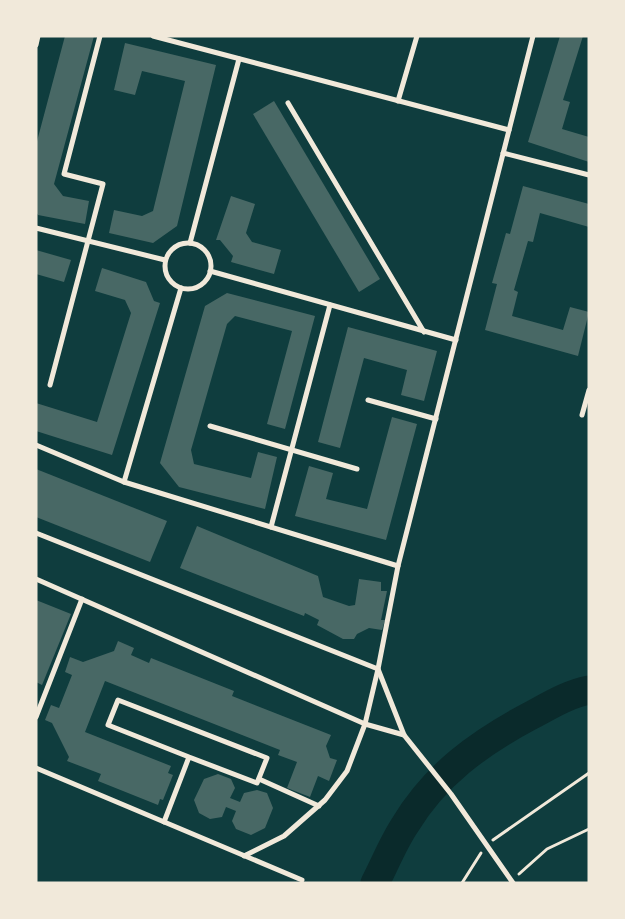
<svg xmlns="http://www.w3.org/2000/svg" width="625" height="919" font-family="Raleway,sans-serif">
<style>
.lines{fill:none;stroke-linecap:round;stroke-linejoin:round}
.river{stroke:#0a2a2b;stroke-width:29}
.building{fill:#486865}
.path{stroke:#f1e9da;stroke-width:3}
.minor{stroke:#f1e9da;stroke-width:5}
</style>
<rect width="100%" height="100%" fill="#0f3d3e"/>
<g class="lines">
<path class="river" d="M375,883C385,864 393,843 405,825C435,775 479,743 530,716C549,706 568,694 589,690"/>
</g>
<g class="building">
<polygon points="65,36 94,36 54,184 63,196 89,201 85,224 38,215 36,212 36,145"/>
<polygon points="560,36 583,36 563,100 570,102 562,129 589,137 589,162 528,142"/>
<polygon points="125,43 216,65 177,226 153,243 109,233 114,210 142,216 153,211 185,81 142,71 135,95 114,90"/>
<polygon points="274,101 380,279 359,292 253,114"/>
<polygon points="523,186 589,204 589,227 540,213 533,242 528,241 514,290 518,292 512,316 563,330 570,307 589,312 578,356 485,330 497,284 492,283 506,233 510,234"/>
<polygon points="231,196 255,204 246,233 252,242 281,250 274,274 231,262 233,256 220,240 216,240"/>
<polygon points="36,250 71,260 64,282 36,274"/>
<polygon points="102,268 146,282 154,301 160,303 112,455 36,431 36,403 97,422 131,313 125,300 95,291"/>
<polygon points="227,293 315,316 285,429 267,424 292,331 235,316 227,324 191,450 194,464 251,478 258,452 277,457 265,509 179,487 160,463 205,306"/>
<polygon points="348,327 437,351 424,401 401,395 407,370 364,358 340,448 318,442"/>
<polygon points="392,417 417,424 386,540 295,516 309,466 333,473 326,499 367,509"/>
<polygon points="36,469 167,521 150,562 36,517"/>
<polygon points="197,526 318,576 323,597 349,606 355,605 359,579 381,582 381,591 387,591 381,620 385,620 382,630 369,628 357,634 354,639 343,639 317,625 319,620 305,613 304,616 180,568"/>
<polygon points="36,600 71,614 42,685 36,682"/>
<polygon points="118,641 134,648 131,655 149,663 151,658 234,691 232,696 331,735 326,746 330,758 337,760 329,781 318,776 310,797 287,788 297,762 278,755 280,750 105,681 85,732 171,766 168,773 173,775 163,800 160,799 158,805 98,781 101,774 67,761 69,757 52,723 45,720 51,705 59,708 72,675 65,672 70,657 83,662 114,651"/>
<polygon points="218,774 231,779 235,788 230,798 240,802 244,793 257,790 267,793 273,808 265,828 251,835 236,829 232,821 236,811 226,807 222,817 210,819 199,813 194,800 204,779"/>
</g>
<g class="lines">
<g class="path">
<polyline points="493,840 589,773"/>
<polyline points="519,874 547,849 589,829"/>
<polyline points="462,883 481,853"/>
</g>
<g class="minor">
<polyline points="153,36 509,130"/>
<polyline points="36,45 38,36"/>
<polyline points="398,101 417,36"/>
<polyline points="288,103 424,332"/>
<polyline points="503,153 589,175"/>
<polyline points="36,228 165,260"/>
<polyline points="190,243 239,59"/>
<circle cx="188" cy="266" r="23"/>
<polyline points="210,271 456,340"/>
<polyline points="50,385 103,184 64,174 100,36"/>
<polyline points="368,400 436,419"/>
<polyline points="582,415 589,390"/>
<polyline points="210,426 357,469"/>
<polyline points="36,445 124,482 398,566"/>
<polyline points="124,482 181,288"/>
<polyline points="271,527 330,305"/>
<polyline points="36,533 378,669 404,735 451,794 513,883"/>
<polyline points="36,579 365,724 404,735"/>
<polyline points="36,717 82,599"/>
<polyline points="36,768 302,880"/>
<polyline points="259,779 319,806"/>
<polyline points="164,822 189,757 108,725 118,700 267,758 257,783 189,757"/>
<polyline points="244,856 284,836 325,800 347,771 365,724 378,669 398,566 533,36"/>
</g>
</g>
<rect width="625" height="919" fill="none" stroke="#f1e9da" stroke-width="75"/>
</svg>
